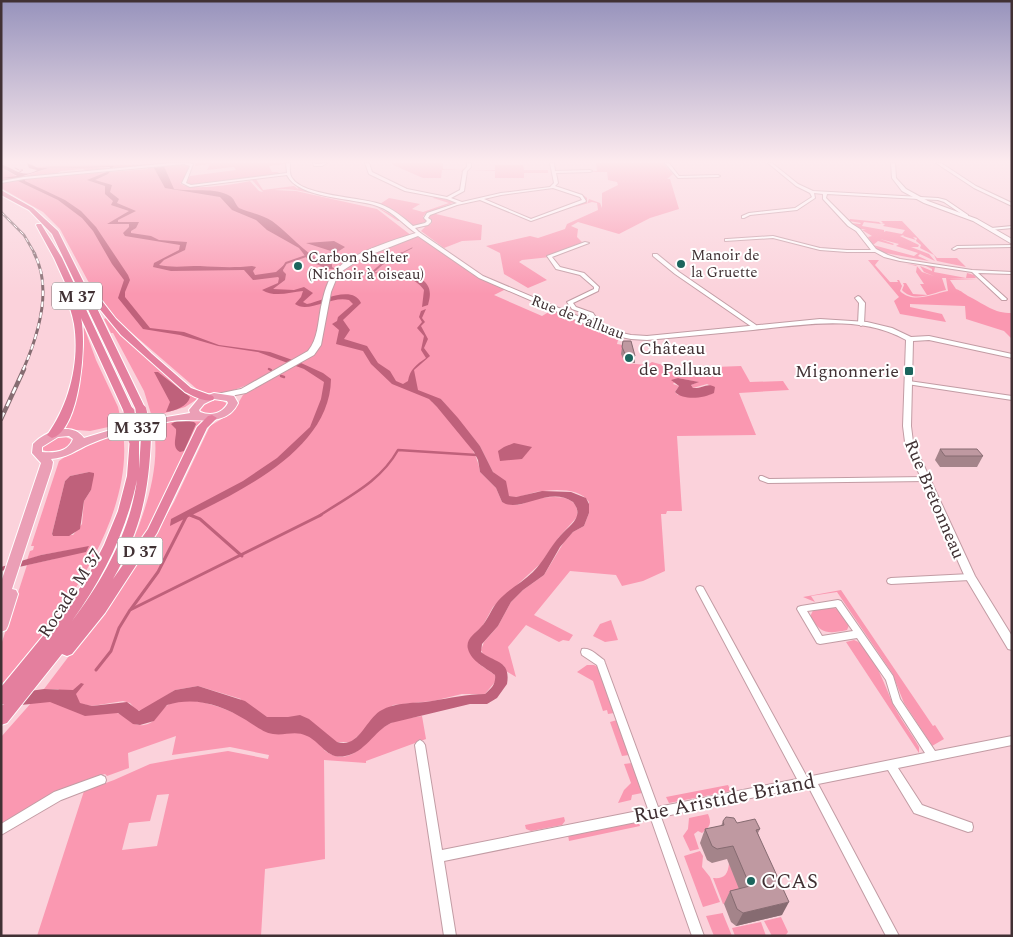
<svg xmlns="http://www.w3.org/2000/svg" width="1013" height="937" font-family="Spectral,serif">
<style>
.green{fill:#fa98b1;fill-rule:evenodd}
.water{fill:#bf617b}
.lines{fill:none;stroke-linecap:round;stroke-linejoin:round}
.stream-far3{stroke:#bf617b;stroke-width:1}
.stream-far2{stroke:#bf617b;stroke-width:2}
.stream-far1{stroke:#bf617b;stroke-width:2.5}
.stream{stroke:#bf617b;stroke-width:3}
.minor-casing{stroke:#c29ca4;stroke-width:2}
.tertiary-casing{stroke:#c29ca4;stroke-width:2}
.primary-casing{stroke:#fff;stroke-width:2}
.trunk-casing{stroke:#fff;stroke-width:2}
.minor{fill:#fff;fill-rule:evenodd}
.tertiary{fill:#fff;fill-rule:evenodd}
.primary{fill:#eb9fb6;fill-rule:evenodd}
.trunk{fill:#e47f9e;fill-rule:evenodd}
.rail-far2-casing{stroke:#866d72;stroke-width:2.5}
.rail-far1-casing{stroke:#866d72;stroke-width:3}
.rail-casing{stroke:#866d72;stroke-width:4.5}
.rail-far2{stroke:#fff;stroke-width:1;stroke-dasharray:4.5;stroke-linecap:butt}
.rail-far1{stroke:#fff;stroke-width:2;stroke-dasharray:5.5;stroke-linecap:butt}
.rail{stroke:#fff;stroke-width:2.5;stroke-dasharray:7;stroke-linecap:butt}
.trunk-bridge-casing{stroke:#fff;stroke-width:12;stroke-linecap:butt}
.trunk-bridge{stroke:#e47f9e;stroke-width:11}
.wall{fill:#a4848a}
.shaded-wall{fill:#866b71}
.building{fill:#bf99a1;stroke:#866b71}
.poi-dot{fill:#1b655d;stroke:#fff;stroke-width:2}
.labels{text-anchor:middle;stroke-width:4;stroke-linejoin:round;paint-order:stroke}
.far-poi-label{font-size:15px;fill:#413134;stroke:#fff;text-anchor:start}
.far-street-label{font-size:15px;fill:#413134;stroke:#fff}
.shield{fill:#fff;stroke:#7a6f71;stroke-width:1}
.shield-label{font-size:16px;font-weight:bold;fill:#413134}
.poi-label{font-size:18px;fill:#413134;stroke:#fff;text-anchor:start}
.street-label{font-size:18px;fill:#413134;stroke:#fff}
.near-street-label{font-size:21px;fill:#413134;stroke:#fff}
.near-poi-label{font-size:21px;fill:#413134;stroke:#fff;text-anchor:start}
</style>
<rect width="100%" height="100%" fill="#fbd2db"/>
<g class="green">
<path d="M30,163L36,167L51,166C96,165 142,165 186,164L190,165L182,183H180C188,192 238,184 250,181L259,191L263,192L252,180L256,179L263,190L294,186L298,189L297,186C334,201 368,196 401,221H398C391,217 385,212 378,208C365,202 349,201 335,199C314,195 296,187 274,190L296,191L377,209L412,236L422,238L472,274L506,289L494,295L542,316L552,310L610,335L608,337L618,340L617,344L623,345L625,363L647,365L652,362L663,365V369L741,366L750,382L783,381L789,390L739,393L756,435L677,436L682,511H667L666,514H661L665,571L643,581L622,586L616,575L570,571L534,615L573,635L569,641L563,640L559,642L526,625L508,647L516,677L506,671L504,666L483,654L481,650L484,642L498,626L511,602L523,590L544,575L564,542L573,532L584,526L589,513V502C580,487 551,489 536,492C527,494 518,499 509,496L493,472L480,446L441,399L432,402C451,419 477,446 480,472L496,488L502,502C506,503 513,505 517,505C522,505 528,501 532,500C548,496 581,492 577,517L559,537L541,563L493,607L482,627L475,633L479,664L495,675V682L485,694H462L433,701L393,705L351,742H337L324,750C354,772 366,735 387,725C397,719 410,718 422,716L426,739L366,761V763L324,760L325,859L265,869L261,936H37L84,791L114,780L150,764L177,759L228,751L268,759L269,755L230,747L172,755L176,736L128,753L129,768L107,776L105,774L94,777L92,782L1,828V737L32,702H50L59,689H44L116,594L149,546L174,502L210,426L233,412L243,395L290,369L283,366C262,377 222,403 198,390L118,321L88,281L60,229L43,212L1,188V184L9,181L1,182V167L21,179L148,169L147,166L114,170L113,166L38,168L31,166ZM678,378L698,382L691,385L693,388L707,384L715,388L678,395L675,392L679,386L673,384ZM198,686L241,699L237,714C218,706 181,691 164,708C156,715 156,723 144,725C131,727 128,716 117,713C95,709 92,723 66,706L82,704L92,706L123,701L130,703L136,710L142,711L175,690ZM169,794L157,846L122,850L129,823L150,821L157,795Z"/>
<polygon points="196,163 285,163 285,164 269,166 272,172 278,172 279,174 277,174 193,186 186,184 190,176 236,170 234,167 207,170 210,164 195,166"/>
<polygon points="392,163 443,163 443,169 464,169 468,165 463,172 461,172 463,169 442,170 441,178 423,178 393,165"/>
<path d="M596,163H663L673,174L667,179H670L679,209L650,218L619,234L578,222L571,226L578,229L577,237L582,242C573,249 556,249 550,257L522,260L519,262L547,280L528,288L504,274L500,253L486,246L530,236L538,238L565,229L567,224L598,210L597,203L592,202L575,207L586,201L582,194L587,198V204L589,199L600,203L602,208V193L618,185L617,182L608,180L607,172H588L597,171Z"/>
<polygon points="495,165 523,165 524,170 548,170 548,173 524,173 524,178 495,178 495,171 469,170 495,170"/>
<polygon points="92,167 110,168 109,170 88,172 83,169 61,171 54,175 22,177 49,168"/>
<polygon points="435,196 455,202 425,214 423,217 427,221 417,225 412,225 387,208 342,197 380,204 389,198 420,204 412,209 423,212 449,203 433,198"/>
<polygon points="440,211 436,214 482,225 481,240 462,241 444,248 421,231 425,227 422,227 431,224 432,221 429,218 429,216"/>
<path d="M850,219L879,222L881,224L864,222L862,226L884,230V232L886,231L902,234L905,230L883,226L885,224L881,223H883L881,221H902L937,258H957L966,267L937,261L934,255L920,248L921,245L916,241L917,238L913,237L916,240L903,236L904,235L900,236L919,245L918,247H911L929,254L935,261L920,254L918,256L929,261L880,252L873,245L868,237L872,236L862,230L866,229H859L851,223L860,224L861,223L849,221ZM880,239L899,244L896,246L918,253L914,256L873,245L878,241L893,245L894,244Z"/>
<path d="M868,260H879L875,265L890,282H898L897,280H899L902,286L900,291C913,304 932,294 948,291L946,278L979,279L950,280L956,289C962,291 964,294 970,297C986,305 993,313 1012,313V339L1004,331L966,319L965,306L910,304V307L942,314L946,322L900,314L894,301L899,297Z"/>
<path d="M907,264L916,265L922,272L934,276L924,272L920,266L932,271V269L924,265L952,270L935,267L934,272L966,278L967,273L974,275L976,278H942L946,290C932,293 914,303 902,290L904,285L903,283H906L913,294L927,295L920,284H924L916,272L917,266Z"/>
<polygon points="106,318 122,336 199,398 185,407 152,417 144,391 113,333 111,333 104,319"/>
<path d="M84,327L96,360L118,407L122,424L90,431L63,429C72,405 81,382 83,357C84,349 79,333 84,327Z"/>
<path d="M220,399L226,403L227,406L220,412L206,414L200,410C202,401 212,399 220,399Z"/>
<path d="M182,417L206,420L150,526L120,570C123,558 129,549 134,538C148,504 161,461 153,424Z"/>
<path d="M123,431C135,521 58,621 1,685V645L27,565L54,559L88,547L41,555L27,560L30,551L33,550L34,546H31L59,461L79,447ZM89,472L91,490L84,501L82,524L73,535L53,536L52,534L65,481L70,476Z"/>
<polygon points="64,436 72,440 69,447 51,453 43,450 43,445 53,438"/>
<polygon points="841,590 933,726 935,725 944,739 932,746 931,744 904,703 892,673 837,592 811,596 815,602 803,597"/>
<path d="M827,606L841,610L850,623L847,630C828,634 821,634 810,617L814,608Z"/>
<polygon points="611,620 618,640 605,642 593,636 600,624"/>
<path d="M854,640C873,646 887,693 896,710C903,723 912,734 919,747V753L846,642Z"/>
<polygon points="587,665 594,665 598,667 614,713 608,714 607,710 603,711 593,681 577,672"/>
<polygon points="617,720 629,755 622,756 610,722"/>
<polygon points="632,763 642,793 632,795 631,800 618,803 624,790 631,783 624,764"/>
<polygon points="728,785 731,791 669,803 666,797"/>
<path d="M708,814C712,823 710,827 702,833L698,831L694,834L699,849L690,851L683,836L688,829L689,818Z"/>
<polygon points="564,817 565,821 562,825 531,831 526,829 525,825"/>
<polygon points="638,821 640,826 569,841 568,835"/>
<polygon points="700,851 703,856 702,867 710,877 720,902 703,907 684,856"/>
<path d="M729,863L744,899L723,904L713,878C724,879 728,875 729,863Z"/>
<polygon points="723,913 723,914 732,936 714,936 706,916"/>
<polygon points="781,917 788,932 785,936 772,936 764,921"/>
<polygon points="761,922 766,936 735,936 732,928"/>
</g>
<g class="water">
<path d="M27,163L38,168L114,166L108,174L95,180L112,185L110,192L119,199L117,203L136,211L118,220V222H139L136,228L131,231V233L151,236L159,240L187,242L185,250L164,260L159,265C173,268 186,266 200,266C217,267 234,268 252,266L256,267L253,271L255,275L276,272L284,265L283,271L286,274L285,280L273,289L294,290L304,287L313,293L303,302L307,304C321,301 353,284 361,303L343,320L350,330L344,339L367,346L378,363L390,371L396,381L403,384L408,381C410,369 416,365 426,358L421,350L424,336L417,328L422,322L419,317L421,311L426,309L422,318L425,322L421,326L428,339L424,348L430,356L414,370L418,390L441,399L458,418L480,446L493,472L506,481L509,496L516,497L542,491L571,492L586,498L589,504V513L584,526L573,532L560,547L544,575L523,590L511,602L498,626L482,644L481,652C495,663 511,660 507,684L497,698L487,704H470L391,723C374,731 365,753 345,756C327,760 321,742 307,736C295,730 285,736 273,734C264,733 254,725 246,720C222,705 195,696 167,705L154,721L140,725L133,724L118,713L85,716L50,702L1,707V695L44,689L73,690L81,683L84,684L76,694L80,703L92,706L127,702L139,711L175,690L198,686L245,701L267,717H288L300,715L309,719L337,742C358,749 365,721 380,711C397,701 414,704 432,701C450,698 467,694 485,694C492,688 496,684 495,675C486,668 471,661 468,649C465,639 476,633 481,627C488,620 491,609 498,601C508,589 522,583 533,572C544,561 550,547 560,536C570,525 585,517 573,502C549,485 520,514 502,502L496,488L480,472L478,460L474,452L437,407L429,399L392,384L371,364L363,351L336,344L339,330L332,324L337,321L338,317L353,304L349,300C332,295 308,314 295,304L301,297L303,291C290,292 275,298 262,290L278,283L279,278L278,277L253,280L244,270L171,271L153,267L154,263L179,250L180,245L125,236L123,233L129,227V224H107L129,211L111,205L113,201L105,194V186L87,180L109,171L110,167L49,168L23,176L25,181L65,200L81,211L96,227L128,275L130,280L125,292V297L150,328L184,332L219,345L270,352L301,363L323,373L331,379C330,455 227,497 170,526L171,519L243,481L277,458L310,427L321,399L324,382L304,369L258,352L218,346L180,335L143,329L118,298L124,280L112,264L93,231L82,218L58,200L18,181L19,179L1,178L17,176L1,167V164C15,169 23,179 37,170L29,168Z"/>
<path d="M154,164H163L174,189C191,192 215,187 230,196C234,198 235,204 239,208C250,213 261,214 272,221C289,233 313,263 332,264V267L335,269H328L309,261L299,248L267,230L256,220L232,210L220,197L165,188L154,168Z"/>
<polygon points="334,241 345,247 336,253 324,254 334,252 306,243"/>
<path d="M342,271C362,277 444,259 428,305L422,307L424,290C414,275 388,271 371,274C360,275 350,278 341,272Z"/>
<path d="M154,372H158L190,397C188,406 175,411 166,412L170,402Z"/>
<path d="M678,378L699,382L691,385L693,388C702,389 707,382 715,387L714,393C704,398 684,401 675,392L679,386L671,380Z"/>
<path d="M180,419L194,422L196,424L184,451L180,452C171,447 177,437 176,429L171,424Z"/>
<polygon points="514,443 532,447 522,459 500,461 498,451 504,447"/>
<polygon points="89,472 94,473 94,475 91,490 84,501 80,529 69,536 53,536 52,534 65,481 70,476"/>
<polygon points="89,546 86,552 1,571 1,567 41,555"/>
</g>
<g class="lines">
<g class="stream-far3">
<polyline points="160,164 169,163"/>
<polyline points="15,168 19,170"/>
<polyline points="18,173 23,170 21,170"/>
<polyline points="400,254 412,248"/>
</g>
<g class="stream-far2">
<polyline points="283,268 286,263 306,256"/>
<polyline points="373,272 382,264 402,253"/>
</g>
<g class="stream-far1">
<polyline points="269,369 271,370"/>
<polyline points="281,376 284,377"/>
<polyline points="187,516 188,514 193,516"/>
<path d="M319,516C349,496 380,482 398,450L477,455"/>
</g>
<g class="stream">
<polyline points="190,515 200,519 242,556"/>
<polyline points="131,609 158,572 187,515"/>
<polyline points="96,670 111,651 119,628 130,610 321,515"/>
</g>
<defs>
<g id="minor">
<path d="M172,163H188L193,164L186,183L191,185L287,173L286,163H290C290,168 289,174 292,178C303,196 360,197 380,204C393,209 403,217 413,226L425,223L427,221L424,218L427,213L457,203L447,199L405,191L369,174L365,163H369L372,172L407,189L447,197L460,190L463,171L467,167V163H471V167L467,171L464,191L451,198L462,202L501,193L550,187L554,183L550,163H554L555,171L590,170L592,171L590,172L556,173L558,183L555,186L582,195L586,201L585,202L531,221L480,200L457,205L430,215L428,218L431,220V222L428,225L415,228L421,234L419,235C404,226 395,212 377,206C355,198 298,199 287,175L190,187L182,183L190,166L184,164L24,179L1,183V181L24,177ZM553,188L580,197L582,200L531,219L484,199L501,195Z"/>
<polygon points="313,163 317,164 327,163 322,166 314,166"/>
<polygon points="665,163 669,163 679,176 718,175 720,176 718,177 678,178"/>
<polygon points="768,163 772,163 798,184 813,191 938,198 946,200 968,215 968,217 966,217 944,202 938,200 827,194 826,198 852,224 860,229 876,249 888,255 900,259 972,270 1012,272 1012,274 978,273 1007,299 1006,300 1002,300 972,272 900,261 884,257 875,252 847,252 820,250 773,238 725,241 725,239 727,239 773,236 820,248 847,250 871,250 856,231 848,226 823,199 823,194 814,193 815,198 797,210 750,215 744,218 742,218 742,216 749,213 795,208 812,197 810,193 796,186"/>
<polygon points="936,163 941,163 976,186 1012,203 1012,206 974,188"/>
<polygon points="1012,226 1012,228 991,230 989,229 991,228"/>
<polygon points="585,242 589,243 552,257 560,267 584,273 599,287 598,291 573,303 576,307 593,313 595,316 590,322 588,323 585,321 589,315 572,309 567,302 594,289 594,287 580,275 556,269 547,256"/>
<polygon points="1012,245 1012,247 958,248 954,250 952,249 957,246"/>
<polygon points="653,254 657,254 679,272 756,325 756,327 752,327 675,274 653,256"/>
<polygon points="858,296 860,297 865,303 864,324 861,326 858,324 859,303 855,298"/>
<polygon points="909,381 1012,396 1012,400 907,384 906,383"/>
<polygon points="760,476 762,476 769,479 926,477 929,479 926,481 768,483 760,480 759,478"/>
<polygon points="970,574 973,575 974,577 973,579 970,580 891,584 888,583 887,581 888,579 891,578"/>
<path d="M700,586L703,587L807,777L925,753L893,703L886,680L857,638L820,644L817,643L797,609L798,607L801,606L838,600L841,601L893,676L900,699L935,751L1012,736V745L898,768L922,805L972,823L973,827L972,831L968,832L914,813L888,770L818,784L899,936H886L808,786L661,817L704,936H692L651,819L444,861L456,936H444L415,745L417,742L420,740L423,742L425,745L442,850L648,809L597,665L582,655L581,652L582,649C590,647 598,656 604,660L605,663L658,807L797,779L696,589L697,587ZM836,607L853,631L822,636L807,611Z"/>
<polygon points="101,775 105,777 106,780 105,783 61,800 1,835 1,824 54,792"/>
</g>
<g id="tertiary">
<polygon points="891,163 895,163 896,178 906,189 928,201 977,219 1012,239 1012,244 973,221 924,203 902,191 892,178"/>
<path d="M419,232L483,276L613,331L631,335L647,336L820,319L867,322L892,328L911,337L929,336L1012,354V358L929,340L913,341L911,426L913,442L975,576L1012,636V650L1008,649L965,577L905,442L903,426L906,340C860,314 804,325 753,330C718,333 682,337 647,340L631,339L611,335L479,278L418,236L362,258L342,271L337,277L331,292L321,345L314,355L246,393L220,398H217L216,396L217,394L241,389L308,351C318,339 318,322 321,307C324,294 327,278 338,268C354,252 397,239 419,232Z"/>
</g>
<path id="primary" d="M214,393L234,396L238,403C226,429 194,417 172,421C144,426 116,433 90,444C76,450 67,458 51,459L53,462L52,468L12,589L16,590L18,594L8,626L6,630L1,632V582L41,463L32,453L33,444C45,431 72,421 84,438L137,422L190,413L189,410L199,398ZM214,399L227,401L228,403C222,414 211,416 200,412L199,410L204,404ZM69,436L73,439C68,452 55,453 42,452V447L58,437Z"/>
<g id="trunk">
<path d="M1,190L33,208L58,231L89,293L95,292L116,319L152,354L191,388L213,396L214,398L213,400C203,402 193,396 185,392L121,335L94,302L146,410L145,412H137L52,234L29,210L1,195Z"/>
<path d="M37,224H41L62,258L134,412L129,415L124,412L81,318C87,342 80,431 52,438L47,435C69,405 80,362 74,324C72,313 68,302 64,291L68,289L54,258L36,225Z"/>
<path d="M212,415L217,418L207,428L157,533L105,613L72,654L67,656L62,654L7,723L1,725V706L4,704L1,705V687L66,608L88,576L104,545L118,511L127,476L130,438L134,437L139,440V469L141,437L146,434L151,437C149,492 141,530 113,579L148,529L197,427L208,416ZM137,480C130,532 103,580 72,621C103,578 126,532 137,480Z"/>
</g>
</defs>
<use href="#minor" class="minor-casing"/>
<use href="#tertiary" class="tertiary-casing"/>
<use href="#primary" class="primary-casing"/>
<use href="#trunk" class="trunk-casing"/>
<use href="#minor" class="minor"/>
<use href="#tertiary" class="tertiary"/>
<use href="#primary" class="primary"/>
<use href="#trunk" class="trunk"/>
<defs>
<polyline id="rail-far2" points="1,212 24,235 35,254"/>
<path id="rail-far1" d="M23,370C38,336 53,288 34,253"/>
<polyline id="rail" points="1,419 24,369"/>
</defs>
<use href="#rail-far2" class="rail-far2-casing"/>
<use href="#rail-far1" class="rail-far1-casing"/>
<use href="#rail" class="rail-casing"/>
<use href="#rail-far2" class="rail-far2"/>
<use href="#rail-far1" class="rail-far1"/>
<use href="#rail" class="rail"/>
<defs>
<g id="trunk-bridge">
<polyline points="141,410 146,437"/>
<polyline points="129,412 134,440"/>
</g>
</defs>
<use href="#trunk-bridge" class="trunk-bridge-casing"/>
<use href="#trunk-bridge" class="trunk-bridge"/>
</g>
<g class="wall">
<polygon points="623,341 635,356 635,363 625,363 621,354"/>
<polygon points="940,449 983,456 977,467 940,467 935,460"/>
<polygon points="723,821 737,823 760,829 758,833 782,915 736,926 731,922 724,904 730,891 739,889 727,859 712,863 707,860 700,843 705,829 721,826"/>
</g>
<polygon class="shaded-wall" points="789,902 782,915 736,926 743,913"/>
<g class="building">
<polygon points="623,341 631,341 635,356 626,356 622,347"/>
<polygon points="940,449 977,449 983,456 945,456"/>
<polygon points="726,817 734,818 737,823 755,819 760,829 756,830 789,902 743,913 737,909 730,891 750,886 733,846 717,849 712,846 705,829 724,825 723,821"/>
</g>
<linearGradient id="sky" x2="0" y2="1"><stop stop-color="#9793bc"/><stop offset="0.55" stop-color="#fdebef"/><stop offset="1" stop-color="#fdebef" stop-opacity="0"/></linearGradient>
<rect width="1013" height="294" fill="url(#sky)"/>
<g class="poi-dot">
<circle cx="681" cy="264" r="5"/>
<circle cx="298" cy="266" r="5"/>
<circle cx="629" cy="358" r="5"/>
<rect x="904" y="366" width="10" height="10" rx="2.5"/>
<circle cx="751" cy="881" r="5"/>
</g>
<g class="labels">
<g class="far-poi-label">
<text x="691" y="260">Manoir de<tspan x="691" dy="17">la Gruette</tspan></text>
<text x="308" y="262">Carbon Shelter<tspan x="308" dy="17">(Nichoir à oiseau)</tspan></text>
</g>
<g class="far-street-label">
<text transform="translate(578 317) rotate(21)" y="5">Rue de Palluau</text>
</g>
<g class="shield">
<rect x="52" y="282.5" width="50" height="27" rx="4"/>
<rect x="108" y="413.5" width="58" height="27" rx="4"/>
<rect x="117.5" y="537.5" width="45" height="27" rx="4"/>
</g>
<g class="shield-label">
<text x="77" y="302">M 37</text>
<text x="137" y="433">M 337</text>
<text x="140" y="557">D 37</text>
</g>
<g class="poi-label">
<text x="639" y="354">Château<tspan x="639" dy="21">de Palluau</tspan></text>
<text x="899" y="377" text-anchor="end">Mignonnerie</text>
</g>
<g class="street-label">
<text transform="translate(935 499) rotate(67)" y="6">Rue Bretonneau</text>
<text transform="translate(70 593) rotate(-57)" y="6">Rocade M 37</text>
</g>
<g class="near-street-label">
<text transform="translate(724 798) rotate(-11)" y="7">Rue Aristide Briand</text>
</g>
<g class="near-poi-label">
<text x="761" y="888">CCAS</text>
</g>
</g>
<rect width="1013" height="937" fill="none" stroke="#413134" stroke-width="5"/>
</svg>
